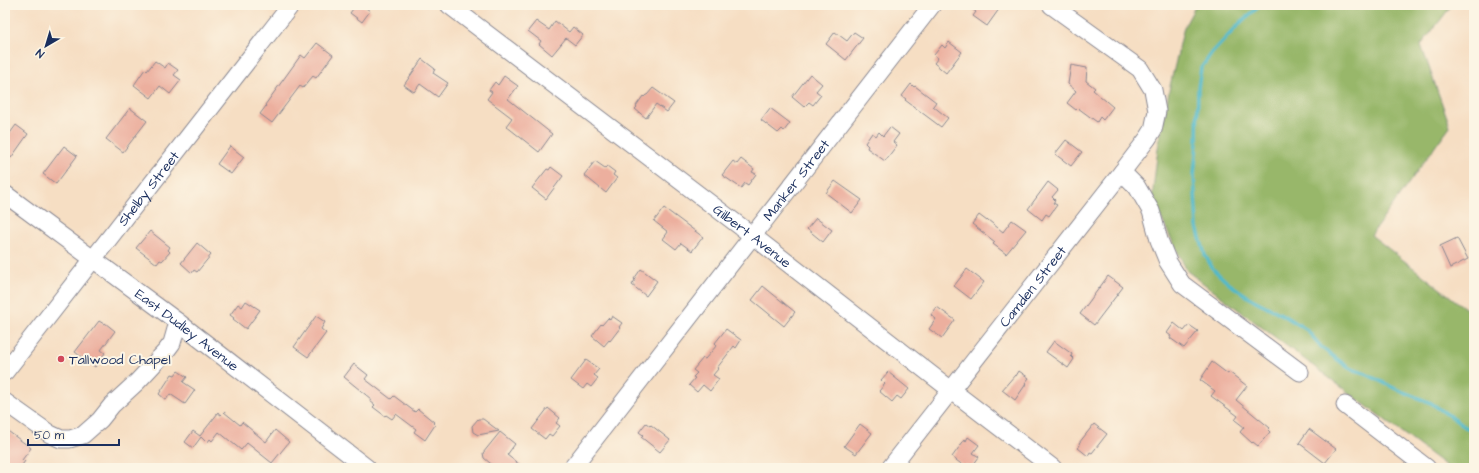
<svg xmlns="http://www.w3.org/2000/svg" width="1479" height="473" font-family="'Architects Daughter',sans-serif">
<style>
.forest{fill:#98b76a;stroke:#5a7364}
.lines{fill:none;stroke-linecap:round;stroke-linejoin:round}
.stream{stroke:#4fb9cc;stroke-width:3.5}
.building{fill:#ecaf9e}
.minor-casing{stroke:#888690;stroke-width:19}
.minor{stroke:#fff;stroke-width:17}
.poi-dot{fill:#d1495b;stroke:#fcf5e5;stroke-width:1.5}
.labels{text-anchor:middle;stroke-width:4;stroke-linejoin:round;paint-order:stroke}
.street-label{font-size:14px;fill:#1b2f5e;stroke:#fcf5e5}
.poi-label{font-size:14px;fill:#1b2f5e;stroke:#fcf5e5;text-anchor:start}
</style>
<rect width="100%" height="100%" fill="#fcf5e5"/>
<filter id="ink" filterUnits="userSpaceOnUse"><feTurbulence type="fractalNoise" baseFrequency=".025" numOctaves="2"/><feDisplacementMap in="SourceGraphic" scale="8" xChannelSelector="R" yChannelSelector="G"/><feConvolveMatrix kernelMatrix="1 2 1 2 8 2 1 2 1" color-interpolation-filters="sRGB"/></filter>
<filter id="wash" filterUnits="userSpaceOnUse"><feTurbulence type="fractalNoise" baseFrequency=".012" numOctaves="4" result="noise"/><feDisplacementMap in="SourceGraphic" scale="16" xChannelSelector="R" yChannelSelector="G"/><feGaussianBlur stdDeviation="0.9" result="paint"/><feColorMatrix in="noise" values="0 0 0 0 0 0 0 0 0 0 0 0 0 0 0 0 0 1.4 0 .05"/><feComposite in="paint" operator="in"/></filter>
<g filter="url(#wash)">
<rect width="100%" height="100%" fill="#f6dec3"/>
<polygon class="forest" points="1196,5 1452,5 1421,45 1450,126 1371,235 1474,315 1474,468 1449,468 1187,271 1152,199 1158,148 1170,86 1184,27"/>
<g class="lines">
<polyline class="stream" points="1261,5 1242,21 1212,53 1201,68 1198,88 1197,143 1194,175 1197,227 1205,255 1213,269 1228,283 1250,298 1283,315 1307,330 1322,348 1349,368 1366,374 1398,390 1431,403 1474,433"/>
</g>
<g id="blocks">
<g class="building">
<polygon points="356,5 362,5 370,11 362,22 350,13"/>
<polygon points="967,5 1002,5 987,26 973,16 976,12"/>
<polygon points="536,21 549,30 555,21 569,32 573,27 583,35 575,45 566,38 552,55 539,44 541,41 528,31"/>
<polygon points="835,32 847,41 854,32 863,38 846,60 826,44"/>
<polygon points="949,42 962,52 946,73 934,63 938,58 934,55 942,45 945,48"/>
<polygon points="317,43 333,55 316,78 313,76 303,88 300,86 272,123 260,114 266,106 265,105 301,55 305,58"/>
<polygon points="422,59 435,69 433,73 448,83 438,97 420,84 414,92 404,85"/>
<polygon points="155,61 165,68 168,63 178,70 174,75 181,80 170,94 160,86 151,98 134,85 145,69 147,71"/>
<polygon points="1071,65 1087,68 1086,81 1095,88 1093,90 1113,107 1103,120 1100,117 1097,122 1078,108 1076,110 1067,103 1076,91 1068,84"/>
<polygon points="810,74 822,84 816,91 821,95 813,105 809,102 804,107 792,97"/>
<polygon points="504,76 518,86 508,99 552,134 539,152 506,126 512,118 487,99 492,92 489,90 495,82 498,85"/>
<polygon points="911,84 914,87 915,86 936,102 933,106 948,118 941,127 905,100 906,99 902,96"/>
<polygon points="653,88 674,103 667,112 656,104 646,118 635,109 637,107 636,106 643,96 644,97 646,95 647,95"/>
<polygon points="130,108 147,121 123,152 106,139"/>
<polygon points="770,108 790,123 784,131 782,129 778,133 761,120"/>
<polygon points="16,125 28,134 11,158 5,154 5,140"/>
<polygon points="890,127 899,134 893,142 897,145 885,161 867,148 868,146 865,143 872,133 876,136 879,132 883,136"/>
<polygon points="1066,140 1082,152 1071,166 1055,154"/>
<polygon points="64,146 77,156 56,184 43,174"/>
<polygon points="230,146 244,157 231,174 217,164"/>
<polygon points="741,159 754,169 752,172 756,174 748,185 745,183 741,188 722,175 733,161 737,164"/>
<polygon points="595,161 605,168 607,166 615,172 613,175 617,178 606,193 584,175"/>
<polygon points="551,167 563,176 546,199 532,188 547,169 549,170"/>
<polygon points="835,181 862,200 852,213 826,193"/>
<polygon points="1048,182 1058,190 1052,197 1055,200 1053,203 1057,205 1049,216 1046,214 1042,220 1028,209"/>
<polygon points="664,208 703,237 692,251 681,243 676,249 663,239 668,232 654,221"/>
<polygon points="979,215 987,221 988,220 1003,232 1012,220 1026,230 1006,254 993,244 995,242 972,224"/>
<polygon points="816,218 832,230 823,242 807,229"/>
<polygon points="150,231 170,247 168,250 170,252 162,261 160,260 157,264 136,248"/>
<polygon points="1457,238 1468,259 1450,268 1440,246"/>
<polygon points="197,243 211,255 197,272 194,270 192,273 181,263"/>
<polygon points="641,269 657,281 646,296 632,285 635,280 634,279"/>
<polygon points="967,269 984,282 971,299 954,286"/>
<polygon points="1108,276 1123,287 1094,325 1080,314"/>
<polygon points="763,286 795,312 784,326 752,300"/>
<polygon points="246,301 260,310 246,329 233,319 234,318 230,315 238,304 242,307"/>
<polygon points="937,307 955,320 942,338 929,329 936,319 931,315"/>
<polygon points="316,316 325,322 321,329 326,333 308,357 294,347"/>
<polygon points="612,316 622,323 619,327 620,328 610,341 609,340 604,346 592,336 601,324 602,325 608,318 610,320"/>
<polygon points="99,321 104,324 105,323 115,331 101,350 105,353 95,367 75,352"/>
<polygon points="1174,323 1184,331 1189,325 1198,331 1184,348 1170,338 1171,336 1167,333"/>
<polygon points="726,329 741,340 736,348 734,346 717,368 718,369 713,375 719,379 710,391 703,385 697,392 689,385 695,378 693,377 697,373 693,370 703,358 705,359 717,345 715,343"/>
<polygon points="1054,341 1072,354 1071,356 1074,359 1068,368 1046,352"/>
<polygon points="586,360 599,369 594,375 598,378 591,387 587,384 583,389 571,380"/>
<polygon points="1212,362 1228,374 1229,372 1247,386 1236,400 1270,428 1268,430 1270,432 1258,446 1253,442 1252,443 1240,432 1244,427 1235,420 1238,416 1211,396 1215,391 1200,380"/>
<polygon points="354,364 368,375 365,379 391,399 394,396 415,412 418,409 434,422 433,423 435,425 425,440 414,432 416,429 396,414 392,419 386,415 385,416 373,407 375,405 370,401 371,399 344,377"/>
<polygon points="178,371 187,377 183,382 195,390 185,404 170,394 166,400 159,394 172,374 175,375"/>
<polygon points="1019,371 1029,378 1025,383 1026,384 1015,400 1002,390 1015,375 1016,376"/>
<polygon points="888,372 909,389 901,399 897,396 892,402 879,391 885,384 881,380"/>
<polygon points="548,408 560,418 556,423 560,426 552,436 549,434 545,439 532,429"/>
<polygon points="224,412 240,425 242,422 266,442 275,430 289,442 272,463 247,443 241,450 219,432 212,441 210,439 207,443 201,437 193,448 185,442 193,431 200,436 218,413 221,415"/>
<polygon points="478,419 483,419 499,431 478,435 473,432 472,426"/>
<polygon points="646,423 650,426 651,425 670,440 660,452 641,437 643,435 639,432"/>
<polygon points="860,424 872,433 856,454 844,446"/>
<polygon points="1094,424 1107,434 1092,453 1090,452 1088,456 1078,448 1080,445 1079,443"/>
<polygon points="5,429 31,448 22,460 25,461 20,468 5,468"/>
<polygon points="1309,429 1336,449 1325,463 1299,443"/>
<polygon points="500,432 515,444 507,455 524,468 496,468 484,458 483,453"/>
<polygon points="968,437 979,445 973,453 979,457 971,468 966,464 964,466 952,457 965,439 966,441"/>
</g>
</g>
</g>
<g filter="url(#ink)">
<use href="#blocks" fill-opacity="0" stroke="#888690" stroke-width="1"/>
<g class="lines">
<defs>
<g id="minor">
<path id="s1" d="M449,5L753,236L951,390L1053,468"/>
<polyline points="1122,172 1137,187 1151,211 1159,240 1168,262 1182,284 1300,372"/>
<path id="s2" d="M5,194L178,322L367,468"/>
<path id="s3" d="M5,372L291,5"/>
<polyline points="5,402 50,434 61,439 70,439 83,435 100,420 112,405 137,382 166,351 172,343 178,322"/>
<polyline points="1345,405 1427,468"/>
<path id="s4" d="M572,468L932,5"/>
<path id="s5" d="M890,468L1122,172L1148,138L1153,130L1157,111L1153,90L1140,69L1051,5"/>
</g>
</defs>
<use href="#minor" class="minor-casing"/>
<use href="#minor" class="minor"/>
</g>
</g>
<circle class="poi-dot" cx="61" cy="359" r="4"/>
<g class="labels">
<g class="street-label">
<text dy="5" stroke="none"><textPath href="#s4" startOffset="365">Manker Street</textPath></text>
<text dy="5" stroke="none"><textPath href="#s3" startOffset="233">Shelby Street</textPath></text>
<text dy="5" stroke="none"><textPath href="#s1" startOffset="381">Gilbert Avenue</textPath></text>
<text dy="5" stroke="none"><textPath href="#s5" startOffset="231">Camden Street</textPath></text>
<text dy="5" stroke="none"><textPath href="#s2" startOffset="227">East Dudley Avenue</textPath></text>
</g>
<g class="poi-label">
<text x="69" y="364">Tallwood Chapel</text>
</g>
</g>
<rect width="1479" height="473" fill="none" stroke="#fcf5e5" stroke-width="20"/>
<g transform="translate(46 46) rotate(218)" stroke="#fcf5e5" stroke-width="3" paint-order="stroke">
<path d="M0-3L7 15L0 10L-7 15Z" fill="#1b2f5e"/>
<text y="-6" font-size="11" font-weight="bold" text-anchor="middle" fill="#1b2f5e">N</text>
</g>
<path d="M28 439v6h91v-6" fill="none" stroke="#1b2f5e" stroke-width="2"/>
<text x="34" y="439" font-size="12" fill="#1b2f5e" stroke="#fcf5e5" stroke-width="3" paint-order="stroke">50 m</text>
</svg>
